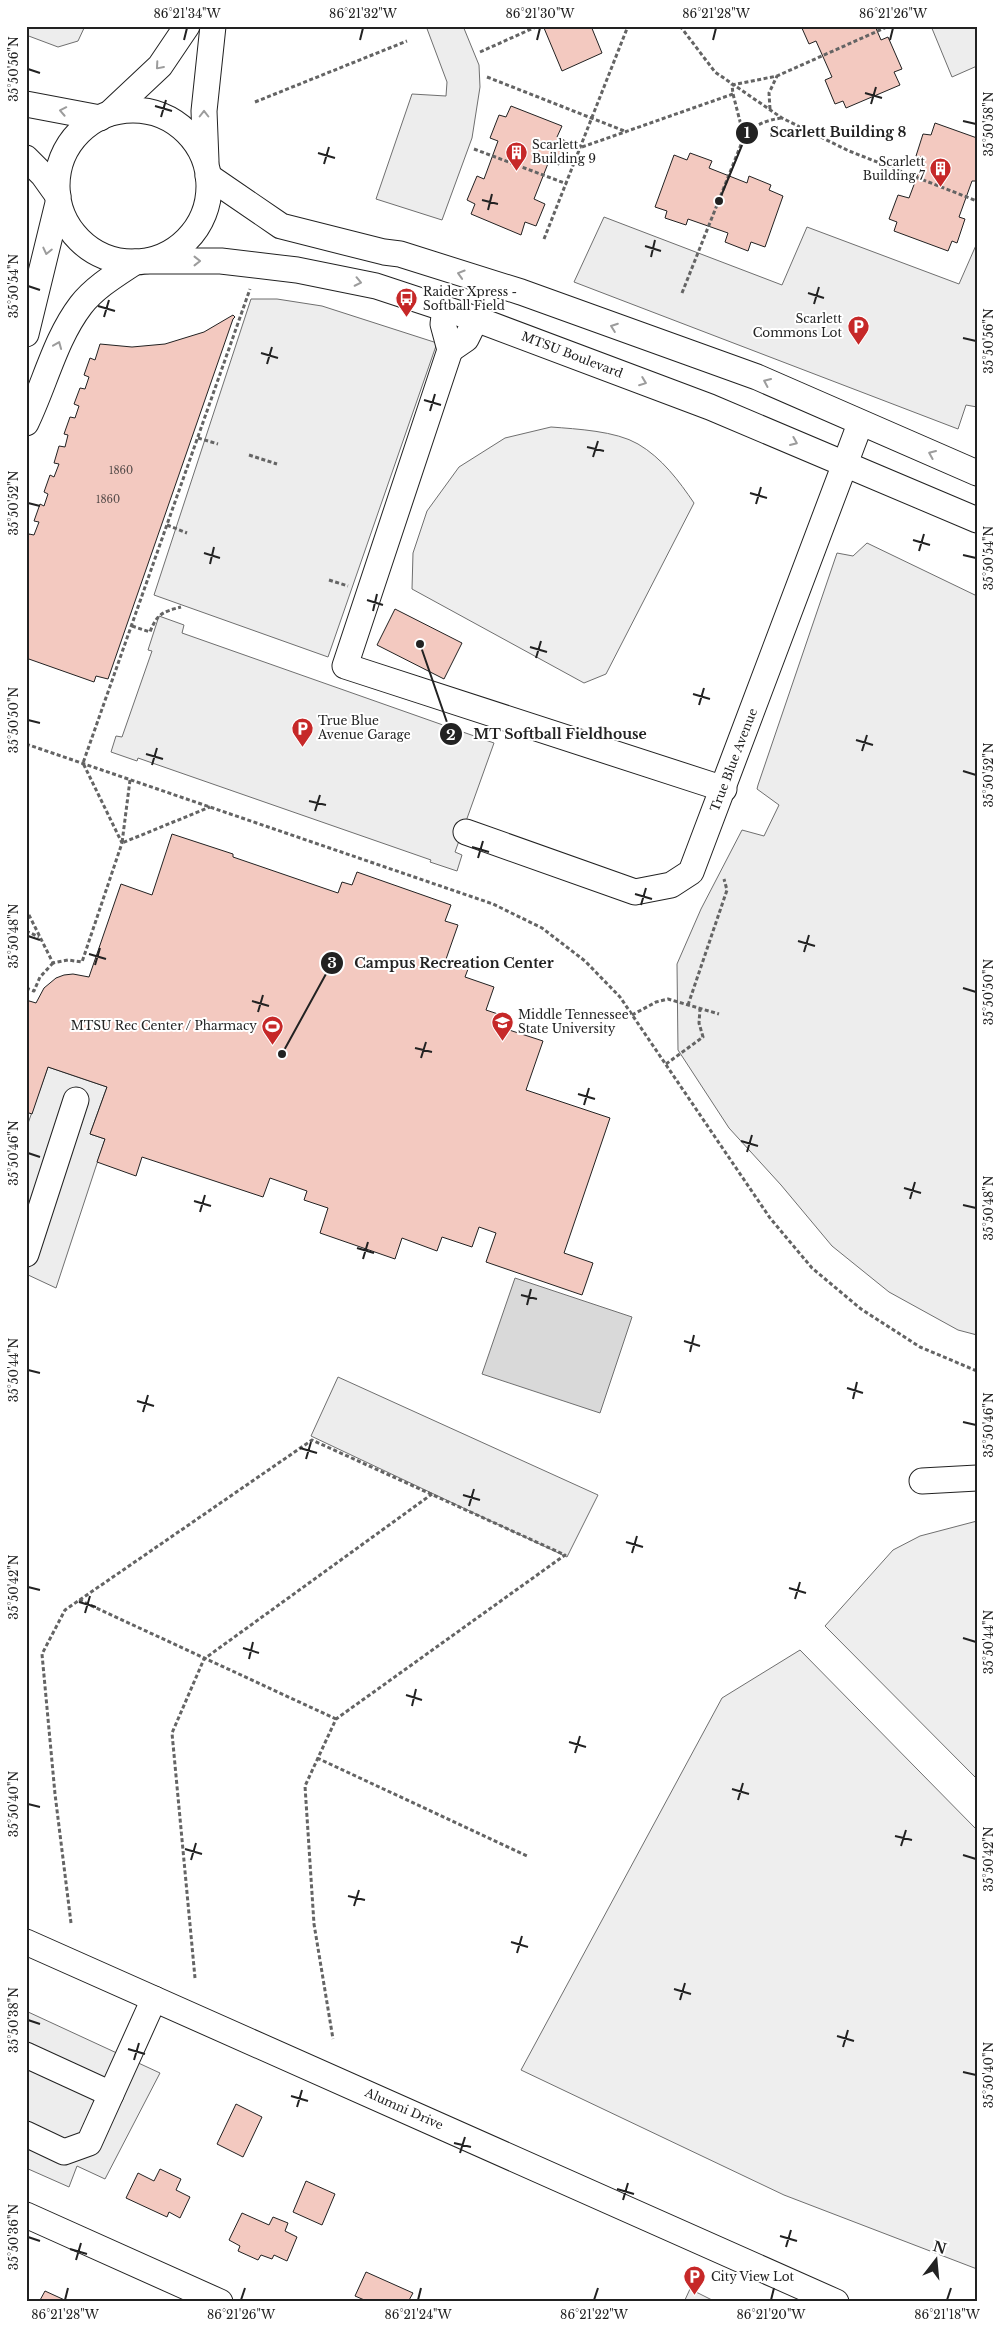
<svg xmlns="http://www.w3.org/2000/svg" width="1003" height="2328" font-family="'Libre Baskerville',serif">
<style>
.green{fill:#eee;stroke:#6f6f6f}
.parking{fill:#ededed;stroke:#6f6f6f}
.water{fill:#d9d9d9;stroke:#6f6f6f}
.building{fill:#f3c9c0;stroke:#222}
.lines{fill:none;stroke-linecap:round;stroke-linejoin:round}
.minor-casing{stroke:#222;stroke-width:27}
.path{stroke:#646464;stroke-width:3;stroke-dasharray:4 2.5;stroke-linecap:butt}
.minor{stroke:#fff;stroke-width:25}
.oneway{stroke:#9c9c9c}
.ticks{fill:none;stroke:#222;stroke-width:2}
.labels{text-anchor:middle;stroke-width:4;stroke-linejoin:round;paint-order:stroke}
.number-label{font-size:10px;fill:#564c4a}
.poi-label{font-size:12px;fill:#222;stroke:#fff;text-anchor:start}
.street-label{font-size:12px;fill:#222;stroke:#fff}
.leader{fill:none;stroke:#222;stroke-width:2}
.callout-dot{fill:#222;stroke:#fff;stroke-width:2}
.mark-label{font-size:15px;text-anchor:middle;font-weight:bold;fill:#fff}
.callout-label{font-size:14px;text-anchor:middle;font-weight:bold;fill:#222;stroke:#fff;stroke-width:4;stroke-linejoin:round;paint-order:stroke}
.neatline{fill:none;stroke:#222;stroke-width:2}
.ticks-label{font-size:12px;text-anchor:middle;fill:#222}
</style>
<rect width="100%" height="100%" fill="#fff"/>
<g class="green">
<path d="M551,427C577,429 616,431 638,444C662,458 679,481 694,503L606,674L584,683L412,589L413,553L427,511L459,467L505,438Z"/>
<polygon points="977,1521 977,1779 825,1626 893,1550 920,1536"/>
<polygon points="800,1650 977,1830 977,2269 784,2195 521,2070 722,1698"/>
</g>
<g class="parking">
<polygon points="26,26 85,26 78,41 58,47 26,35"/>
<polygon points="426,26 463,26 479,65 480,87 472,138 442,220 376,199 412,94 446,96 447,82"/>
<polygon points="931,26 977,26 977,66 952,77"/>
<polygon points="604,217 782,285 807,227 959,284 977,243 977,407 966,405 958,429 574,282"/>
<polygon points="251,299 277,299 322,306 437,343 328,657 154,595"/>
<polygon points="867,543 977,596 977,1335 958,1330 889,1292 832,1246 781,1185 729,1128 678,1050 677,964 701,909 742,830 764,836 779,805 757,789 758,785 837,553 853,556"/>
<polygon points="159,616 184,625 182,633 494,743 455,852 462,855 457,871 430,862 431,860 138,758 137,761 111,752 116,736 122,737 152,651 148,650"/>
<polygon points="48,1067 107,1087 90,1134 105,1139 56,1288 26,1274 26,1129"/>
<polygon points="338,1377 598,1495 567,1557 311,1436"/>
<polygon points="26,2011 160,2073 105,2179 77,2166 69,2187 26,2168"/>
<polygon points="690,2289 716,2302 684,2302"/>
</g>
<polygon class="water" points="515,1278 632,1317 600,1413 482,1374"/>
<g class="building">
<polygon points="547,26 591,26 602,53 562,71 544,28"/>
<polygon points="801,26 875,26 881,40 888,37 902,69 894,72 900,85 846,108 843,101 835,104 825,80 832,77 816,41 809,44"/>
<polygon points="511,106 562,126 557,137 568,142 559,165 549,161 534,199 545,204 536,226 525,222 521,235 471,214 475,204 467,200 477,176 484,179 498,141 490,138 499,115 506,117"/>
<polygon points="935,123 977,138 977,181 972,181 959,217 965,219 957,243 952,241 948,251 894,231 897,222 889,219 898,195 909,198 924,158 916,156 923,134 931,135"/>
<polygon points="690,153 712,161 709,168 747,183 749,176 771,185 769,190 783,196 765,247 751,242 748,251 725,242 728,233 688,219 686,225 665,218 667,211 655,207 674,155 687,160"/>
<polygon points="233,315 235,317 233,319 108,679 96,676 94,682 26,658 26,543 29,534 34,535 39,522 34,521 40,504 44,506 48,494 44,492 50,475 54,477 59,464 54,463 59,446 65,447 68,435 64,434 70,417 75,418 79,406 74,404 80,388 85,389 89,377 84,375 90,358 95,360 100,344 132,347 165,344 204,332"/>
<polygon points="395,609 462,643 444,679 377,645"/>
<polygon points="172,834 233,854 233,857 338,893 342,882 352,885 357,872 451,905 445,921 458,925 445,962 468,969 465,977 494,987 486,1010 510,1018 506,1029 543,1041 526,1090 610,1118 564,1253 593,1263 582,1295 486,1262 496,1233 479,1227 472,1247 442,1237 437,1251 402,1238 395,1259 320,1233 328,1208 304,1200 307,1191 270,1178 263,1197 142,1157 136,1176 97,1162 105,1139 90,1134 107,1087 48,1067 32,1114 26,1112 26,1000 36,1003 44,988 56,978 64,975 73,974 89,977 121,884 152,895"/>
<polygon points="236,2104 262,2117 243,2157 217,2144"/>
<polygon points="160,2169 181,2179 176,2190 190,2197 180,2218 169,2212 167,2217 126,2198 138,2173 154,2181"/>
<polygon points="306,2181 335,2194 322,2225 293,2212"/>
<polygon points="242,2213 269,2225 273,2217 288,2223 285,2231 297,2237 287,2261 274,2255 272,2259 261,2255 258,2260 238,2251 240,2246 229,2240"/>
<polygon points="366,2272 413,2293 408,2302 369,2302 355,2296"/>
<polygon points="45,2291 69,2302 39,2302"/>
</g>
<g class="lines">
<defs>
<g id="minor">
<polyline points="26,104 100,118"/>
<circle cx="133" cy="186" r="76"/>
<polyline points="110,113 160,66 187,26"/>
<polyline points="26,158 43,175 58,196"/>
<polyline points="206,161 204,111 213,26"/>
<polyline points="208,176 281,226 384,252 400,254 521,292 757,377 977,473"/>
<polyline points="148,261 221,261 297,270 376,286 476,319 710,407 977,520"/>
<polyline points="445,309 443,324 450,350 466,339 476,319"/>
<polyline points="26,334 58,203"/>
<polyline points="450,350 345,666 724,789"/>
<path d="M26,423C45,384 55,339 81,305C95,287 117,274 135,262"/>
<polyline points="466,832 635,892 671,885 691,872 860,424"/>
<polyline points="26,1254 76,1100"/>
<polyline points="922,1481 977,1478"/>
<polyline points="26,1942 836,2302"/>
<polyline points="26,2055 111,2094"/>
<polyline points="26,2134 64,2152 89,2143 154,1999"/>
<polyline points="26,2215 220,2302"/>
</g>
</defs>
<use href="#minor" class="minor-casing"/>
<g class="path">
<polyline points="680,26 715,72 782,118 849,151 977,201"/>
<polyline points="480,52 538,26"/>
<polyline points="487,77 627,132"/>
<polyline points="255,102 407,41"/>
<polyline points="770,109 769,93 777,76"/>
<path d="M744,137C754,125 766,120 782,118"/>
<polyline points="582,147 733,94"/>
<polyline points="474,149 567,184"/>
<polyline points="544,239 628,26"/>
<polyline points="682,293 744,137 733,94 732,85 777,76 889,26"/>
<polyline points="198,438 218,444"/>
<polyline points="249,455 277,464"/>
<polyline points="167,525 187,533"/>
<polyline points="329,580 348,586"/>
<path d="M132,626L150,632C157,614 162,612 181,607"/>
<polyline points="26,744 493,904 542,928 585,961 620,997 770,1218 812,1268 861,1309 920,1347 977,1371"/>
<polyline points="130,780 122,843 210,807"/>
<polyline points="26,909 53,963 68,960 82,962 122,843 83,763 250,289"/>
<polyline points="26,931 39,937"/>
<polyline points="26,988 34,991 40,977 53,963"/>
<polyline points="688,1005 727,890 724,879"/>
<polyline points="632,1015 656,1002 668,999 719,1014"/>
<polyline points="666,1064 703,1037 699,1023 700,1009"/>
<polyline points="79,1600 336,1719"/>
<polyline points="317,1758 527,1856"/>
<polyline points="71,1923 55,1794 42,1654 65,1610 312,1440 565,1555 336,1719 305,1786 314,1924 333,2039"/>
<polyline points="195,1978 172,1733 204,1659 432,1494"/>
</g>
<use href="#minor" class="minor"/>
</g>
<defs><path id="oneway-chevron" d="M-2-3.5L2.5 0L-2 3.5" fill="none" stroke-width="1.6" stroke-linecap="round" stroke-linejoin="round" transform="scale(1.25)"/></defs>
<g class="oneway">
<use href="#oneway-chevron" transform="translate(159 66) rotate(131)"/>
<use href="#oneway-chevron" transform="translate(63 111) rotate(-169)"/>
<use href="#oneway-chevron" transform="translate(204 114) rotate(-90)"/>
<use href="#oneway-chevron" transform="translate(47 251) rotate(103)"/>
<use href="#oneway-chevron" transform="translate(197 261)"/>
<use href="#oneway-chevron" transform="translate(461 274) rotate(-163)"/>
<use href="#oneway-chevron" transform="translate(358 282) rotate(12)"/>
<use href="#oneway-chevron" transform="translate(614 327) rotate(-160)"/>
<use href="#oneway-chevron" transform="translate(58 345) rotate(-68)"/>
<use href="#oneway-chevron" transform="translate(643 382) rotate(21)"/>
<use href="#oneway-chevron" transform="translate(767 382) rotate(-156)"/>
<use href="#oneway-chevron" transform="translate(794 442) rotate(23)"/>
<use href="#oneway-chevron" transform="translate(932 454) rotate(-157)"/>
</g>
<path class="ticks" d="M184,40L187,28M360,40L363,28M537,40L540,28M713,40L716,28M890,40L893,28M28,69L40,73M865,93L882,98M871,104L876,87M155,106L172,111M161,117L166,100M963,121L976,124M318,153L335,158M324,164L329,147M482,200L498,204M488,210L492,194M645,246L661,251M651,257L655,240M28,286L40,290M808,293L824,298M814,304L819,287M98,306L115,311M104,317L109,300M963,338L976,341M261,353L278,358M267,364L272,347M424,400L441,405M430,411L435,394M587,447L604,451M593,457L598,441M750,493L767,498M28,503L40,506M756,504L761,487M913,540L930,545M919,551L924,534M204,553L220,558M963,555L976,558M210,564L214,547M367,600L383,605M373,611L377,594M530,647L547,652M536,658L541,641M693,694L710,699M699,705L704,688M28,720L40,723M856,740L873,745M862,751L867,735M146,754L163,759M152,765L157,748M963,771L976,775M309,801L326,805M315,811L320,795M472,847L489,852M478,858L483,841M635,894L652,899M641,905L646,888M28,936L40,940M798,941L815,946M804,952L809,935M89,954L106,959M95,965L100,948M963,988L976,992M252,1001L269,1006M258,1012L263,995M415,1048L432,1052M421,1058L426,1042M578,1094L595,1099M584,1105L589,1088M741,1141L758,1146M747,1152L752,1135M28,1153L40,1157M904,1188L921,1193M910,1199L915,1182M194,1201L211,1206M963,1205L976,1208M200,1212L205,1195M357,1248L374,1253M363,1259L368,1242M521,1295L537,1299M527,1305L531,1289M684,1341L700,1346M690,1352L694,1335M28,1370L40,1373M847,1388L863,1393M853,1399L857,1382M137,1401L154,1406M143,1412L148,1395M963,1422L976,1425M300,1448L317,1453M306,1459L311,1442M463,1495L480,1500M469,1506L474,1489M626,1542L643,1547M632,1553L637,1536M28,1587L40,1590M789,1588L806,1593M795,1599L800,1582M79,1602L96,1607M85,1613L90,1596M963,1638L976,1642M243,1648L259,1653M249,1659L253,1642M406,1695L422,1700M412,1706L416,1689M569,1742L586,1747M575,1753L580,1736M732,1789L749,1794M738,1800L743,1783M28,1804L40,1807M895,1836L912,1840M901,1846L906,1830M185,1849L202,1854M963,1855L976,1859M191,1860L196,1843M348,1896L365,1900M354,1906L359,1890M511,1942L528,1947M517,1953L522,1936M674,1989L691,1994M680,2000L685,1983M28,2020L40,2024M837,2036L854,2041M843,2047L848,2030M128,2049L145,2054M134,2060L139,2043M963,2072L976,2075M291,2096L308,2101M297,2107L302,2090M454,2143L471,2147M460,2153L465,2137M617,2189L634,2194M623,2200L628,2183M780,2236L797,2241M28,2237L40,2241M786,2247L791,2230M70,2249L87,2254M76,2260L81,2243M65,2300L68,2288M241,2300L245,2288M418,2300L421,2288M594,2300L598,2288M771,2300L774,2288M947,2300L951,2288"/>
<defs>
<symbol id="building-pin" viewBox="-11 -11 22 30"><path d="M0 17L-7.5 6A9.5 9.5 0 1 1 7.5 6Z" fill="#c62828" stroke="#fff"/><path d="M-4-6H4V6H1V3H-1V6H-4ZM-2.5-4.3h1.7v1.8h-1.7ZM.8-4.3h1.7v1.8H.8ZM-2.5-1h1.7V.8h-1.7ZM.8-1h1.7V.8H.8Z" fill="#fff"/></symbol>
<symbol id="bus-pin" viewBox="-11 -11 22 30"><path d="M0 17L-7.5 6A9.5 9.5 0 1 1 7.5 6Z" fill="#c62828" stroke="#fff"/><path d="M-5-6H5V4H4V6H2V4H-2V6H-4V4H-5ZM-3.5-4V0h7V-4ZM-3.5 1.2v1.5H-2V1.2ZM2 1.2v1.5H3.5V1.2Z" fill="#fff"/></symbol>
<symbol id="parking-pin" viewBox="-11 -11 22 30"><path d="M0 17L-7.5 6A9.5 9.5 0 1 1 7.5 6Z" fill="#c62828" stroke="#fff"/><path d="M-3.5-5.5H1a3.5 3.5 0 0 1 0 7H-1V5.5H-3.5ZM-1-3.4V-.6H.8a1.4 1.4 0 0 0 0-2.8Z" fill="#fff"/></symbol>
<symbol id="university-pin" viewBox="-11 -11 22 30"><path d="M0 17L-7.5 6A9.5 9.5 0 1 1 7.5 6Z" fill="#c62828" stroke="#fff"/><path d="M0-5L7-2L0 1L-7-2ZM-4 1L0 2.5L4 1V4Q0 6-4 4Z" fill="#fff"/></symbol>
<symbol id="stadium-pin" viewBox="-11 -11 22 30"><path d="M0 17L-7.5 6A9.5 9.5 0 1 1 7.5 6Z" fill="#c62828" stroke="#fff"/><path d="M0-5a6.5 5 0 1 0 0 10a6.5 5 0 1 0 0-10ZM-3.5-1.8h7v3.6h-7Z" fill="#fff"/></symbol>
</defs>
<g fill-rule="evenodd">
<use href="#building-pin" x="504" y="140" width="25" height="34"/>
<use href="#building-pin" x="928" y="156" width="25" height="34"/>
<use href="#bus-pin" x="394" y="286" width="25" height="34"/>
<use href="#parking-pin" x="846" y="314" width="25" height="34"/>
<use href="#parking-pin" x="290" y="716" width="25" height="34"/>
<use href="#university-pin" x="490" y="1010" width="25" height="34"/>
<use href="#stadium-pin" x="260" y="1014" width="25" height="34"/>
<use href="#parking-pin" x="682" y="2264" width="25" height="34"/>
</g>
<g class="labels">
<g class="number-label">
<text x="121" y="474">1860</text>
<text x="108" y="503">1860</text>
</g>
<g class="poi-label">
<text x="532" y="149">Scarlett<tspan x="532" dy="14">Building 9</tspan></text>
<text x="925" y="166" text-anchor="end">Scarlett<tspan x="925" dy="14">Building 7</tspan></text>
<text x="423" y="296">Raider Xpress -<tspan x="423" dy="14">Softball Field</tspan></text>
<text x="842" y="323" text-anchor="end">Scarlett<tspan x="842" dy="14">Commons Lot</tspan></text>
<text x="318" y="725">True Blue<tspan x="318" dy="14">Avenue Garage</tspan></text>
<text x="518" y="1019">Middle Tennessee<tspan x="518" dy="14">State University</tspan></text>
<text x="257" y="1030" text-anchor="end">MTSU Rec Center / Pharmacy</text>
<text x="711" y="2281">City View Lot</text>
</g>
<g class="street-label">
<text transform="translate(572 355) rotate(21)" y="4">MTSU Boulevard</text>
<text transform="translate(734 760) rotate(-69)" y="4">True Blue Avenue</text>
<text transform="translate(404 2109) rotate(24)" y="4">Alumni Drive</text>
</g>
</g>
<path class="leader" d="M719 201L747 133M420 644L451 734M282 1054L332 963"/>
<g class="callout-dot">
<circle cx="719" cy="201" r="5"/>
<circle cx="420" cy="644" r="5"/>
<circle cx="282" cy="1054" r="5"/>
<circle cx="747" cy="133" r="12"/>
<circle cx="451" cy="734" r="12"/>
<circle cx="332" cy="963" r="12"/>
</g>
<g class="mark-label">
<text x="747" y="138">1</text>
<text x="451" y="740">2</text>
<text x="332" y="968">3</text>
</g>
<g class="callout-label">
<text x="838" y="137">Scarlett Building 8</text>
<text x="560" y="739">MT Softball Fieldhouse</text>
<text x="454" y="968">Campus Recreation Center</text>
</g>
<rect width="1003" height="2328" fill="none" stroke="#ffffff" stroke-width="55"/>
<g transform="translate(936 2260) rotate(16)" stroke="#ffffff" stroke-width="4" paint-order="stroke">
<path d="M0-4L9 19L0 12L-9 19Z" fill="#222222"/>
<text y="-8" font-size="14" font-weight="bold" text-anchor="middle" fill="#222222">N</text>
</g>
<rect x="28" y="28" width="948" height="2272" class="neatline"/>
<g class="ticks-label">
<text x="187" y="18">86°21'34"W</text>
<text x="363" y="18">86°21'32"W</text>
<text x="540" y="18">86°21'30"W</text>
<text x="716" y="18">86°21'28"W</text>
<text x="893" y="18">86°21'26"W</text>
<text transform="translate(14 69) rotate(-90)" y="4">35°50'56"N</text>
<text transform="translate(989 124) rotate(-90)" y="4">35°50'58"N</text>
<text transform="translate(14 286) rotate(-90)" y="4">35°50'54"N</text>
<text transform="translate(989 341) rotate(-90)" y="4">35°50'56"N</text>
<text transform="translate(14 503) rotate(-90)" y="4">35°50'52"N</text>
<text transform="translate(989 558) rotate(-90)" y="4">35°50'54"N</text>
<text transform="translate(14 720) rotate(-90)" y="4">35°50'50"N</text>
<text transform="translate(989 775) rotate(-90)" y="4">35°50'52"N</text>
<text transform="translate(14 936) rotate(-90)" y="4">35°50'48"N</text>
<text transform="translate(989 992) rotate(-90)" y="4">35°50'50"N</text>
<text transform="translate(14 1153) rotate(-90)" y="4">35°50'46"N</text>
<text transform="translate(989 1208) rotate(-90)" y="4">35°50'48"N</text>
<text transform="translate(14 1370) rotate(-90)" y="4">35°50'44"N</text>
<text transform="translate(989 1425) rotate(-90)" y="4">35°50'46"N</text>
<text transform="translate(14 1587) rotate(-90)" y="4">35°50'42"N</text>
<text transform="translate(989 1642) rotate(-90)" y="4">35°50'44"N</text>
<text transform="translate(14 1804) rotate(-90)" y="4">35°50'40"N</text>
<text transform="translate(989 1859) rotate(-90)" y="4">35°50'42"N</text>
<text transform="translate(14 2020) rotate(-90)" y="4">35°50'38"N</text>
<text transform="translate(989 2075) rotate(-90)" y="4">35°50'40"N</text>
<text transform="translate(14 2237) rotate(-90)" y="4">35°50'36"N</text>
<text x="65" y="2319">86°21'28"W</text>
<text x="241" y="2319">86°21'26"W</text>
<text x="418" y="2319">86°21'24"W</text>
<text x="594" y="2319">86°21'22"W</text>
<text x="771" y="2319">86°21'20"W</text>
<text x="947" y="2319">86°21'18"W</text>
</g>
</svg>
